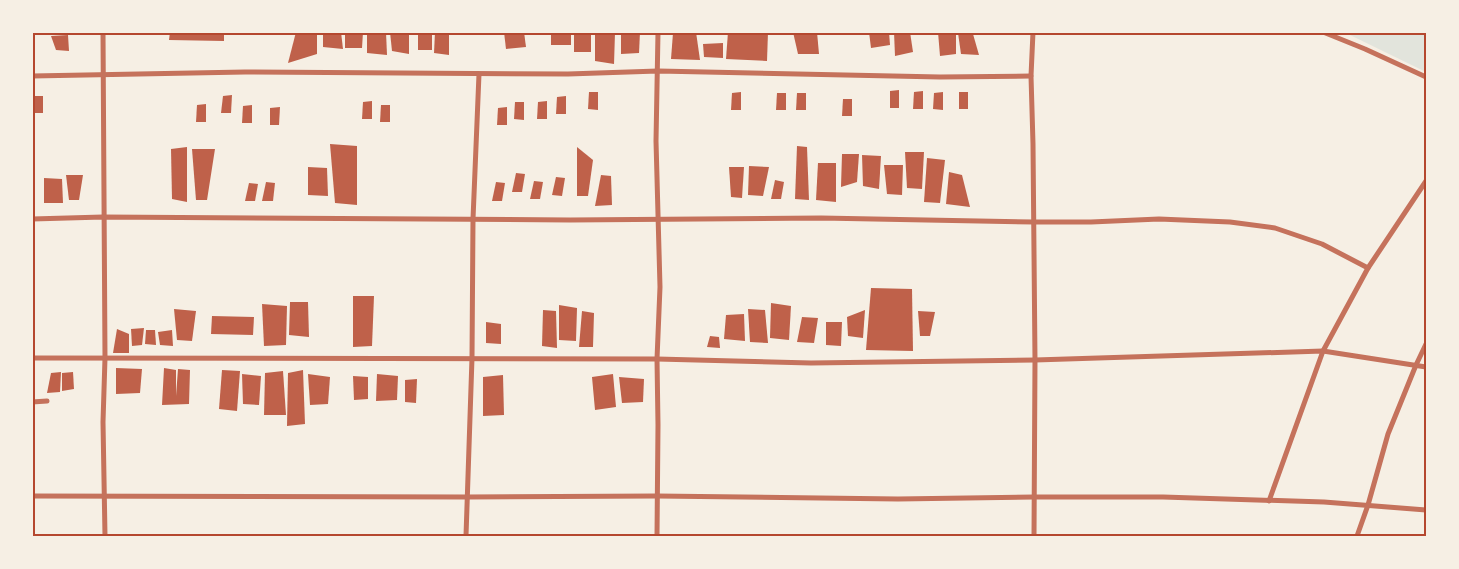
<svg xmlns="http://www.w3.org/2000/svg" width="1459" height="569" font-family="'Public Sans',sans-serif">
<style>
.green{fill:#e2e4dc}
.building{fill:#bf614a}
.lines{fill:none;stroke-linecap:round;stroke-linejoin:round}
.minor{stroke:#c5725c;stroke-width:5}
.neatline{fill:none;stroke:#b5482f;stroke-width:2}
</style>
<rect width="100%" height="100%" fill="#f6efe4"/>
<polygon class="green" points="1368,32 1426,33 1426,72 1350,35"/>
<g class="building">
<polygon points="170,32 224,32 224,41 169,40"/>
<polygon points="296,32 317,32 317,54 288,63"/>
<polygon points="323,32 341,32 343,49 323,47"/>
<polygon points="345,32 363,32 362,48 345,48"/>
<polygon points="367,32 386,32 387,55 367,53"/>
<polygon points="390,32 409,32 409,54 392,51"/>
<rect x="418" y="32" width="14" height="18"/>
<polygon points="435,32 449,32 449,55 434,53"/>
<polygon points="504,32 524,32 526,47 506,49"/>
<rect x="551" y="32" width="20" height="13"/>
<rect x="574" y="32" width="17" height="20"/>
<polygon points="595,32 615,32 614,64 595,61"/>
<polygon points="621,32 640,32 639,53 621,54"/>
<polygon points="696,32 700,60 671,59 673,33"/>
<polygon points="728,32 768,32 767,61 726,59"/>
<polygon points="793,32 817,32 819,54 798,54"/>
<polygon points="869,32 889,32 890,45 871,48"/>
<polygon points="894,32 910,32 913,52 895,56"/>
<polygon points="938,32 956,32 956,54 940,56"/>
<polygon points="958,33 973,34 979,55 961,54"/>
<polygon points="68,35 69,51 56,50 51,36"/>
<polygon points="723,43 723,58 704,57 703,44"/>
<polygon points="899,90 899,108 890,108 890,91"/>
<polygon points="923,91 923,109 913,109 914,92"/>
<polygon points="589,92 598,92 598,110 588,109"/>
<polygon points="741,92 741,110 731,110 732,93"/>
<polygon points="943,92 943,110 933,109 934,93"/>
<rect x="959" y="92" width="9" height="17"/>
<polygon points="777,93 786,93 786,110 776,110"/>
<polygon points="797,93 806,93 806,110 796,110"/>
<polygon points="232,95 231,113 221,113 223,96"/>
<polygon points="34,96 43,96 43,113 33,113"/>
<polygon points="566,96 566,114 556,114 557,97"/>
<polygon points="843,99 852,99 852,116 842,116"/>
<polygon points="372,101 372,119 362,119 363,102"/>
<polygon points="547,101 547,119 537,119 538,102"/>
<polygon points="515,102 524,102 524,120 514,119"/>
<polygon points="206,104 206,122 196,122 197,105"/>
<polygon points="252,105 252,123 242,123 243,106"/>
<polygon points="381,105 390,105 390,122 380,122"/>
<polygon points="280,107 279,125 270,125 270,108"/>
<polygon points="507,107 507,125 497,125 498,108"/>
<polygon points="330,144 357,146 357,205 335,203"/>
<polygon points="797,146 807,147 809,200 795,199"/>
<polygon points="187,147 187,202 172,199 171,149"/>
<polygon points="577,147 593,160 588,196 577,196"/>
<polygon points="192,149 215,149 207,200 196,200"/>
<polygon points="905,152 924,152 922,189 907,188"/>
<polygon points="842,154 859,154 857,182 841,187"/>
<polygon points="862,155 881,156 879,189 863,186"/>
<polygon points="927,158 945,160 940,203 924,202"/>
<polygon points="818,163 836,163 836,202 816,200"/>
<polygon points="884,165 903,165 902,195 887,194"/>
<polygon points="749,166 769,167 763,196 748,195"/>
<polygon points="308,167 327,168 328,196 308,195"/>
<polygon points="729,167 744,167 742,198 731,197"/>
<polygon points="949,172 962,175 970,207 946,204"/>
<polygon points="516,173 525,174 522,192 512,192"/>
<polygon points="66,175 83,175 79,200 69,200"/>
<polygon points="601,175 611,176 612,205 595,206"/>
<polygon points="556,177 565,178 562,196 552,195"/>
<polygon points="44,178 62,179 63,203 44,203"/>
<polygon points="775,180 784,182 781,199 771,199"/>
<polygon points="534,181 543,182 540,199 530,199"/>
<polygon points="266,182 275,183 273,201 262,201"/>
<polygon points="496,182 505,183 502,201 492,201"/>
<polygon points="249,183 258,184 255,201 245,201"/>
<polygon points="871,288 912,289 913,351 866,350"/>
<polygon points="353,296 374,296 372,346 353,347"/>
<polygon points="290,302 308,302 309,337 289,335"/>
<polygon points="771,303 791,306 789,340 770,338"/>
<polygon points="262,304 287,306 286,345 264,346"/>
<polygon points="559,305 577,308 576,341 559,340"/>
<polygon points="174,309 196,311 192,341 177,340"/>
<polygon points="748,309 765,310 768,343 750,342"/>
<polygon points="543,310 556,311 557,348 542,346"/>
<polygon points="865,310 863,338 848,336 847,317"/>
<polygon points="582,311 594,313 593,347 579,347"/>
<polygon points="918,311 935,312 930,336 920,336"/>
<polygon points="744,314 745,341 724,339 726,315"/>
<polygon points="212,316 254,317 253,335 211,334"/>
<polygon points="802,317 818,318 814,343 797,342"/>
<polygon points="486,322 501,324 501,344 486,343"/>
<polygon points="826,322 842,322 841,346 826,345"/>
<polygon points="144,328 142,345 132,346 131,329"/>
<polygon points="117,329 129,334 129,353 113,353"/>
<polygon points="146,330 155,330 156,345 145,344"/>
<polygon points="172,330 173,346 160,345 158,332"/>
<polygon points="710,336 719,337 720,348 707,347"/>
<polygon points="116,368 142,369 140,393 116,394"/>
<polygon points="164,368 176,370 176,396 178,369 190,370 189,404 162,405"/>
<polygon points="222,370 240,371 237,411 219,409"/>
<polygon points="303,370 305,424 287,426 288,373"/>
<polygon points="283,371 286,415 264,415 265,373"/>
<polygon points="61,372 60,392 47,393 51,373"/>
<polygon points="73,372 74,389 62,391 62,373"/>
<polygon points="242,374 261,376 259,405 243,404"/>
<polygon points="308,374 330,377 328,404 310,405"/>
<polygon points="377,374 398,376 397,400 376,401"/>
<polygon points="613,374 616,407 595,410 592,377"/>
<polygon points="503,375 504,415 483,416 483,377"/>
<polygon points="353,376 368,377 368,399 354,400"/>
<polygon points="619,377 644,379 643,402 622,403"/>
<polygon points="417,379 416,403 405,402 405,380"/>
</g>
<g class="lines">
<g class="minor">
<polyline points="103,32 105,358 103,422 105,536"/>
<polyline points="1033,32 1031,76 1033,144 1035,360 1034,536"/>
<polyline points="1323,32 1365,49 1426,77"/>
<polyline points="32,76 245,72 568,74 658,71 940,77 1031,76"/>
<polyline points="32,219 103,217 570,220 821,218 1034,222 1091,222 1159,219 1230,222 1275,228 1322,244 1368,268"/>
<polyline points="32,358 657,359 811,363 1035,360 1323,351 1426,367"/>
<polyline points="32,402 47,401"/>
<polyline points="32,496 467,497 657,496 898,499 1034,497 1163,497 1324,502 1426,510"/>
<polyline points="1269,501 1323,351 1368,268 1426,181"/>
<polyline points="466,536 472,358 473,219 479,74"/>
<polyline points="657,536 658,425 657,359 660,287 656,141 658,32"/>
<polyline points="1357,536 1368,505 1388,434 1416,365 1426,344"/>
</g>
</g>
<rect width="1459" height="569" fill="none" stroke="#f6efe4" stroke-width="68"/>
<rect x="34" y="34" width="1391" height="501" class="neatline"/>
</svg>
